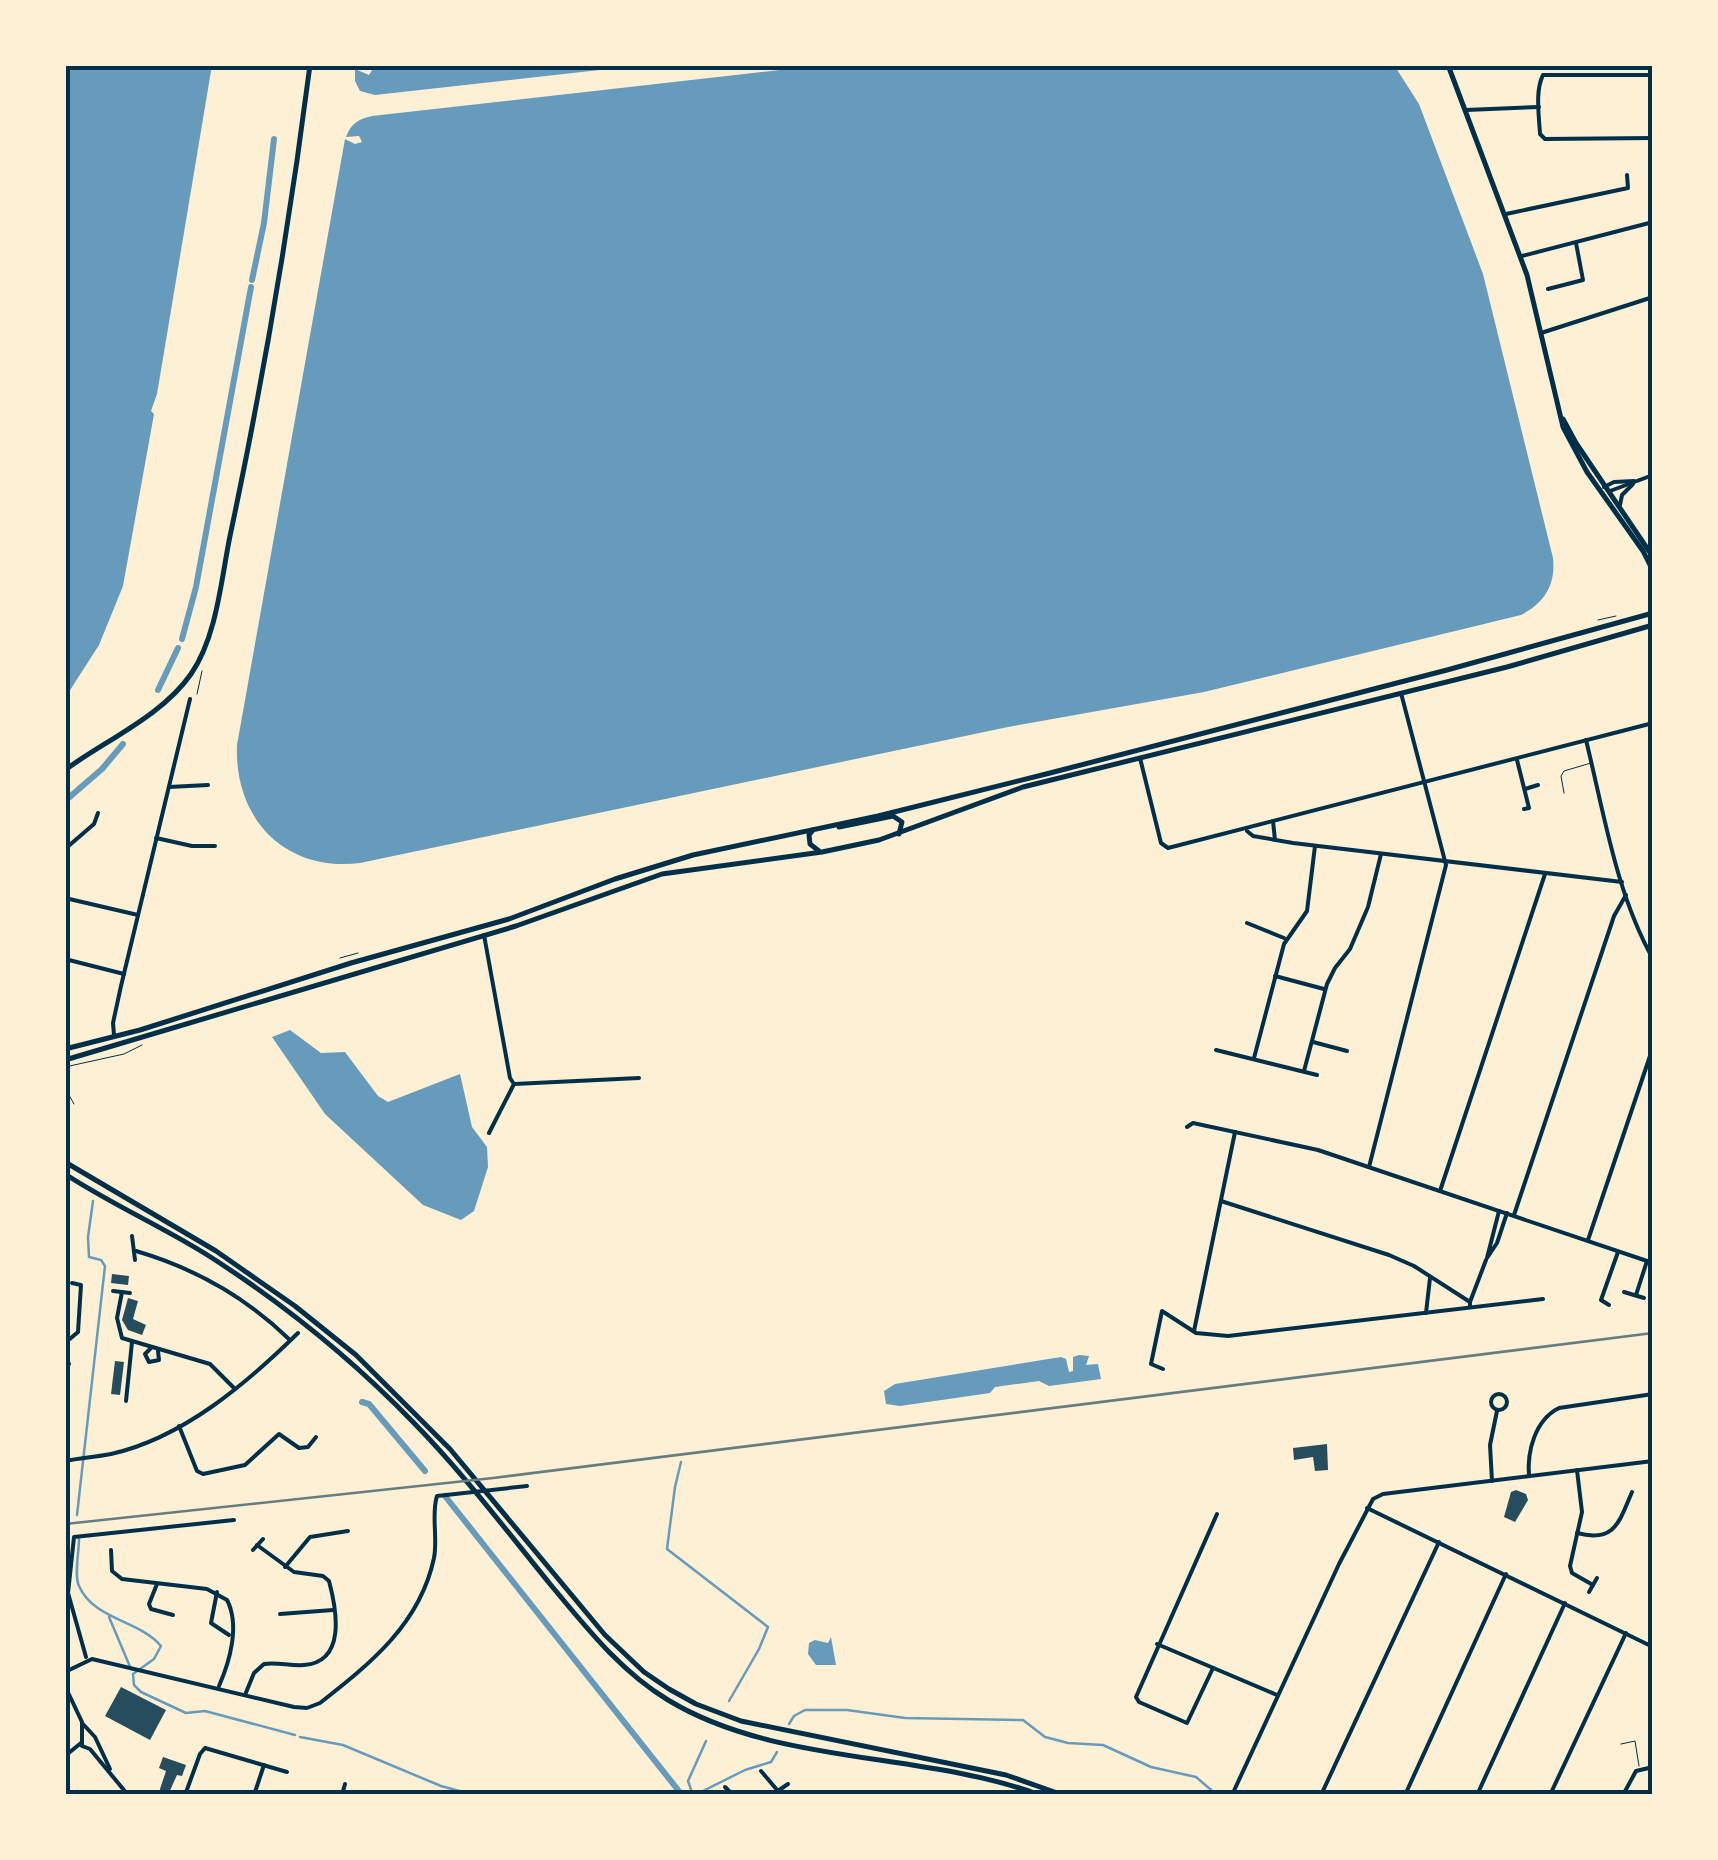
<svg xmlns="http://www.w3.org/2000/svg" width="1718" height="1860" font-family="'Titillium Web',sans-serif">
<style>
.water{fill:#669bbc}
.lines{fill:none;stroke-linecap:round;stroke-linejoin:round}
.stream{stroke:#669bbc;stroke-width:2.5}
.canal{stroke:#669bbc;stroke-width:6}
.building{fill:#264d5e}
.path{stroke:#003049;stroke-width:1}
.service{stroke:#003049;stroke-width:1}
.minor{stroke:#003049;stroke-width:4}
.tertiary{stroke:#003049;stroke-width:4}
.secondary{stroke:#003049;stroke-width:5}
.primary{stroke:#003049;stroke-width:5}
.trunk{stroke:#003049;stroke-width:5}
.rail{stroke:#657d81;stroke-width:2.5}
.neatline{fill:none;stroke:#003049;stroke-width:4}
</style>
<rect width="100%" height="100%" fill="#fdf0d5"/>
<g class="water">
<polygon points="65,65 212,65 157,394 151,411 154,414 123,586 99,645 65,698"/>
<polygon points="355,65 644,65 375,95 360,91 355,81 355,69 369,75 373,69 366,66 355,68"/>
<path d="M825,65H1394L1419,104L1483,274L1553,558C1556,585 1544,603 1521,615L1204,692L1008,727L360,863C284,872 234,818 237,745L345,139L355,144L362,142L359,136L346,137C351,123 359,119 372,116Z"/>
<polygon points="290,1030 321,1053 345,1052 378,1096 388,1102 460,1074 472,1127 487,1147 488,1167 474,1211 461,1220 423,1205 325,1114 272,1037"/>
<polygon points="1079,1355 1089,1356 1086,1365 1098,1364 1101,1379 1049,1386 1039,1381 995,1387 990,1393 900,1406 886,1404 884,1391 895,1384 1061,1357 1066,1359 1069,1372 1073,1371 1073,1357"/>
<polygon points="831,1637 836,1665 816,1665 808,1654 809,1643 815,1640 828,1643"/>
</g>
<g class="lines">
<g class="stream">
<polyline points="681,1462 675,1487 667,1549 768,1627 759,1649 729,1701"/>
<polyline points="77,1515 105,1266 101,1260 89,1257 88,1237 93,1201"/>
<path d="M79,1539C79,1552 74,1576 79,1586C94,1620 139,1620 161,1646L154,1659L133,1674L134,1685L141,1692L186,1713L205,1711L295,1735"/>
<polyline points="109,1617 131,1669"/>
<polyline points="789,1724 794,1716 805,1710 847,1710 905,1718 1023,1720 1045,1737 1068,1743 1103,1745 1151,1767 1196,1777 1217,1795"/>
<polyline points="300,1737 343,1745 441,1786 474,1795"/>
<polyline points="693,1795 688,1781 706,1741"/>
<polyline points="695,1795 745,1770 771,1762 777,1752"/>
</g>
<g class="canal">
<polyline points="252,280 264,223 274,139"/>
<polyline points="182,639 196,587 251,287"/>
<polyline points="158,690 178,648"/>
<polyline points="65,801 102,769 123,744"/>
<polyline points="362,1402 369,1404 425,1471"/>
<polyline points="445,1496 682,1795"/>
</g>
</g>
<g class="building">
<polygon points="112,1274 129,1276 128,1285 111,1283"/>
<polygon points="128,1298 138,1301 133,1319 146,1325 142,1335 128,1330 122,1320"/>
<polygon points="115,1361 124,1362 120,1395 111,1394"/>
<polygon points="1327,1444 1328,1470 1315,1471 1313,1457 1294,1460 1293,1448"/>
<polygon points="1516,1490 1526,1494 1528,1500 1515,1522 1504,1517 1511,1492"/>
<polygon points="121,1687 166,1710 150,1740 105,1716"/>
<polygon points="163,1757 186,1765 182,1776 177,1775 168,1795 161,1795 160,1789 166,1771 159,1768"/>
</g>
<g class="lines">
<g class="path">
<polyline points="1598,620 1616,616"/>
<polyline points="197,694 202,671"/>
<polyline points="340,958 358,953"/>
<polyline points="65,1067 124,1054 142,1045"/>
</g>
<g class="service">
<polyline points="1564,793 1561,776 1564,771 1591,763"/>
<polyline points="65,1088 74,1104"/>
<polyline points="1621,1744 1635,1741 1639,1766"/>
</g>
<g class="minor">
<path d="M1653,75H1543C1535,91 1539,115 1540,134L1545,139L1653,138"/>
<polyline points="1466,110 1539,107"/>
<polyline points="1506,214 1628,188 1627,175"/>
<polyline points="1522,256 1653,222"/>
<polyline points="1548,289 1583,280 1576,243"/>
<polyline points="1541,333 1653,297"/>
<polyline points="1604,487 1614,482 1634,481"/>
<polyline points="1610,491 1653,475"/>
<polyline points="1620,505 1622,495 1633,484"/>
<path d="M1586,740C1604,813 1616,893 1653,959"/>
<polyline points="1140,758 1161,843 1168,848 1653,723"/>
<polyline points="1517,760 1529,808 1524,809"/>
<polyline points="169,787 208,785"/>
<polyline points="1525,789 1538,785"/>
<polyline points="1273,821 1275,840"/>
<polyline points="1247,831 1253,836 1293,843 1622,882"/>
<polyline points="156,838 192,846 215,846"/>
<polyline points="65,849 94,824 98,813"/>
<polyline points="65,898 138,915"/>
<polyline points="1247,923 1284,938"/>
<polyline points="484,935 510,1078 514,1084 489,1133"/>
<polyline points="65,959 124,974"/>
<polyline points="1275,976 1324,989"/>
<polyline points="114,1035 113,1023 121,986 190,699"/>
<polyline points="1313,1042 1347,1051"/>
<polyline points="1216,1050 1317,1075"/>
<polyline points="1254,1058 1284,944 1307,911 1315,846"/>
<polyline points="1304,1071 1327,984 1335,968 1350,949 1368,907 1381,854"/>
<polyline points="514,1084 639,1078"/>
<polyline points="1187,1127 1193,1123 1318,1150 1653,1263"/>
<polyline points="1369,1167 1446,865 1401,693"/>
<polyline points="1440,1191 1545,874"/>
<polyline points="1221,1201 1389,1255 1414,1266 1470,1302 1470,1307"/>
<polyline points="1499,1211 1487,1258 1497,1243 1507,1213"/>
<polyline points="1514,1215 1614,916 1626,895"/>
<polyline points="132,1236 135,1260"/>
<polyline points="1588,1240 1653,1047"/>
<path d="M136,1251C194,1268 247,1298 290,1340"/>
<polyline points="113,1291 130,1293"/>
<polyline points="122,1292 117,1318 122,1338 210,1364 234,1388"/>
<polyline points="1624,1292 1644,1298"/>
<polyline points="1636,1295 1647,1261"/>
<polyline points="1470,1302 1486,1260"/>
<polyline points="1609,1305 1601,1300 1618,1252"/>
<polyline points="1426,1313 1430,1278"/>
<polyline points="1194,1331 1235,1132"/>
<polyline points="65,1343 78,1332 81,1285 72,1283"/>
<polyline points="151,1348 145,1354 149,1362 159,1360 158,1351"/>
<polyline points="65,1356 69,1364 65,1369"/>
<polyline points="1163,1369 1151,1364 1162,1311 1196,1333 1228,1336 1543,1299"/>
<circle cx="1499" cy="1402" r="8"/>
<polyline points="126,1401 132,1342"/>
<polyline points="179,1426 197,1471 203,1474 245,1465 279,1434 299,1448 308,1447 316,1437"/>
<path d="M65,1461C80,1458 96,1457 111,1454C183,1438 247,1383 298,1333"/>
<polyline points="1577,1470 1582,1512 1570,1566 1572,1573 1593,1585"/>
<path d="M1529,1476C1527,1451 1535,1420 1559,1408L1653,1394"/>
<polyline points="1492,1481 1490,1445 1497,1411"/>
<polyline points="1367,1508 1653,1647"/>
<path d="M1577,1533C1615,1543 1619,1522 1632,1492"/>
<path d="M111,1550L112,1571L122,1579L207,1589L227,1600C240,1625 230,1661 219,1686"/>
<polyline points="253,1550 263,1539"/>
<polyline points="285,1567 310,1537 348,1531"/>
<polyline points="157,1584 149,1604 151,1609 173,1615"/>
<polyline points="217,1592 211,1623 229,1635"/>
<polyline points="1589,1592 1597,1578"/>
<polyline points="280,1614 333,1610"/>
<polyline points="1157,1644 1277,1695"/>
<polyline points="86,1657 68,1593 74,1537 234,1520"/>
<polyline points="1213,1668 1187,1723 1139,1702 1136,1697 1217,1514"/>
<path d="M65,1672L92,1659L294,1707L307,1708L320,1703C371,1663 420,1624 434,1558C438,1538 431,1514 437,1496L527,1486"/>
<path d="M245,1695L254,1673L264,1664C277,1662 290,1666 304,1665C346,1662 337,1611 329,1581L323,1576L294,1572L257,1545"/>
<polyline points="65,1756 81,1743"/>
<polyline points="761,1771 778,1791"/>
<polyline points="725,1787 733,1795"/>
<polyline points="185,1795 200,1754 205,1748 287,1772"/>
<polyline points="254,1795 264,1765"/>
<polyline points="342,1795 345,1784"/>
<polyline points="772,1795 788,1784"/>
<polyline points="1321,1795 1439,1542"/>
<polyline points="1405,1795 1506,1574"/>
<polyline points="1477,1795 1565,1603"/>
<polyline points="1550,1795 1626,1633"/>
<polyline points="1623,1795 1636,1771 1653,1767"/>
</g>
<g class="tertiary">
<polyline points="65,1686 82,1722 82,1746 90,1749 128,1795"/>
<polyline points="82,1723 95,1737 110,1769"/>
<polyline points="1232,1795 1339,1564 1373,1499 1383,1494 1653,1461"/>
</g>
<g class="secondary">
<polyline points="1448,65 1527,275 1563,427 1587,472 1643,551 1653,571"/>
<polyline points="1563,419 1576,443 1653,557"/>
</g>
<path class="primary" d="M65,770C106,740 162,716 191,674C217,636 221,580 230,536C263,381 290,222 310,65"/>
<g class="trunk">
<polyline points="839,827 893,816 902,822 899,834"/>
<polyline points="813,830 809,835 810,844 819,851"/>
<polyline points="65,1049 140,1030 351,963 509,919 615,879 693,855 878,816 1050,773 1447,670 1653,613"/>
<polyline points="65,1060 516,926 662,874 822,852 879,840 1023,787 1507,667 1653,625"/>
<polyline points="65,1162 216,1251 295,1306 356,1355 450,1449 605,1635 644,1672 669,1689 696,1704 741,1721 1006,1775 1063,1795"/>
<path d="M65,1174C111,1204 163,1227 209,1256C284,1304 352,1359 414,1423C463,1473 506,1530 550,1584C586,1627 620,1671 668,1700C777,1766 922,1751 1040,1795"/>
</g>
<polyline class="rail" points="65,1524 493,1478 1653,1333"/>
</g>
<rect width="1718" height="1860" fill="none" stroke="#fdf0d5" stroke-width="135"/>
<rect x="68" y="68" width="1582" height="1724" class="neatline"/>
</svg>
